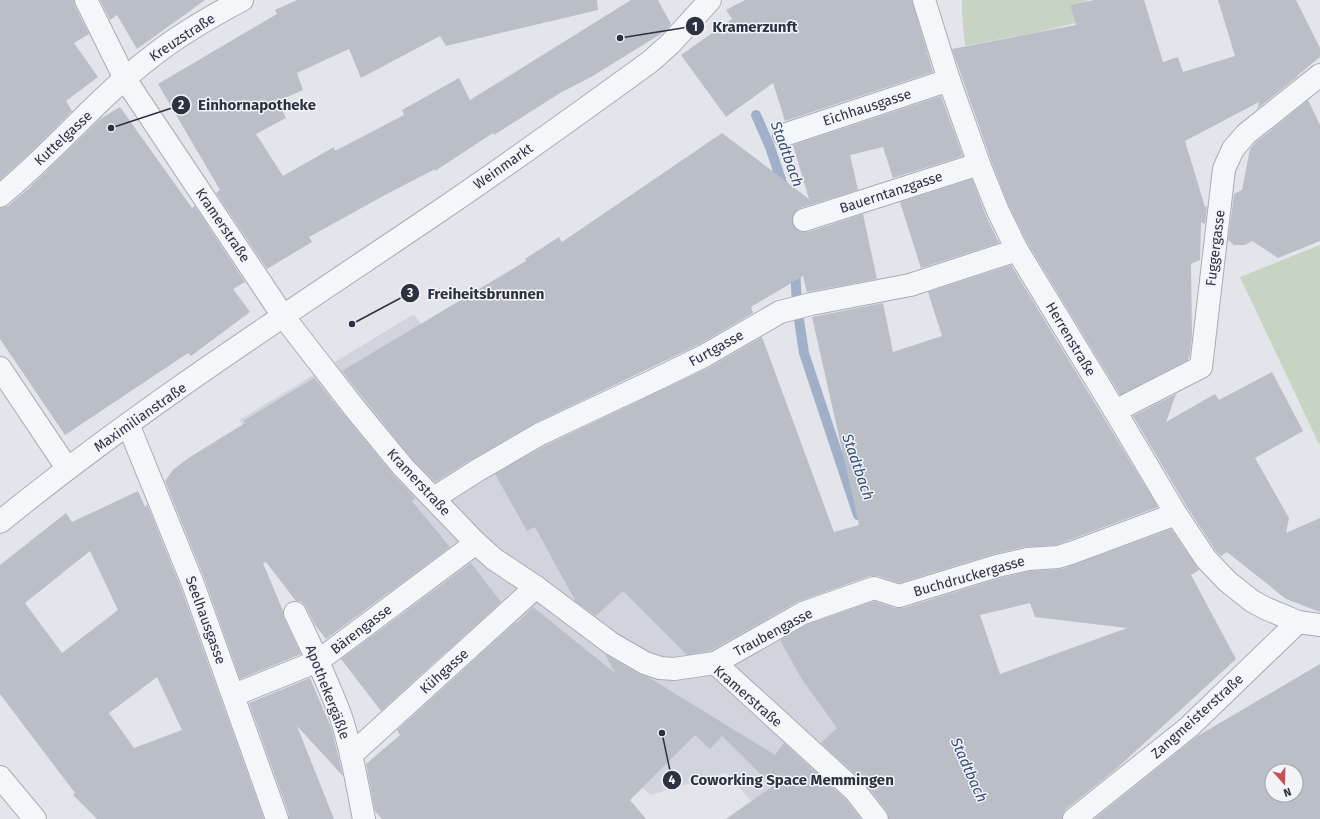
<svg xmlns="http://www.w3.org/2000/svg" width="1320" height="819" font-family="'Fira Sans',sans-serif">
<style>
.built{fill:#d1d4dc}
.green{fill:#c7d4c4}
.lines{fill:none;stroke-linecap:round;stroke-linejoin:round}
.stream{stroke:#a0b0c9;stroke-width:10}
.building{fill:#babec7;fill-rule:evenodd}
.minor-casing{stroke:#a8acb4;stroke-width:24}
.minor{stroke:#f5f6f9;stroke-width:22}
.labels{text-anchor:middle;stroke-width:3;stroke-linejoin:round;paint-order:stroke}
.street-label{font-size:14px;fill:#2b3242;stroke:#f2f4f8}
.water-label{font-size:15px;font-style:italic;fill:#374d74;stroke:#f2f4f8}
.leader{fill:none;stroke:#2b3242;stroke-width:1.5}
.callout-dot{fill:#2b3242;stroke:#f2f4f8;stroke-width:1.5}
.mark-label{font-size:12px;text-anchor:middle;font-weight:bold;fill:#fff}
.callout-label{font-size:15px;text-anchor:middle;font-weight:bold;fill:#2b3242;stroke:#f2f4f8;stroke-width:3;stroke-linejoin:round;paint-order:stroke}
</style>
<rect width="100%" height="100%" fill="#e3e5ea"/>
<polygon class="built" points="414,314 505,447 688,575 727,557 771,623 817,616 953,819 767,819 726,773 650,795 590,737 555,767 462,666 288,490 239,420"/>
<g class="green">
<polygon points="962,0 1087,0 1087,1 1070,5 1076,23 1038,32 965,46 962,14"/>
<polygon points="1320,245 1320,443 1319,444 1240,277"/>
</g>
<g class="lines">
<g class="stream">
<polyline points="756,115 770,147 795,221 795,242"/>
<polyline points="795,266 797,306 804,353 858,515"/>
</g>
</g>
<g class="building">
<polygon points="0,0 74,0 75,6 89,34 74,43 98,77 66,101 72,111 30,153 0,180"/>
<polygon points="100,0 205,0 137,49 117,15 110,20"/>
<polygon points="297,0 597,0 598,10 446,46 440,36 361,78 349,49 297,73 303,90 278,101 286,118 256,134 283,176 334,147 335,151 404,115 402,110 459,78 470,100 631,0 658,0 671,24 664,32 591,77 560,93 494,135 493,133 435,171 435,169 385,195 309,237 312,242 267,269 216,193 220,190 158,84 277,14 275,10"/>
<polygon points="745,0 912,0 933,72 785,121 773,83 726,117 681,55 732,19 726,10"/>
<polygon points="1094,0 1144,0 1163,62 1178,57 1183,72 1235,56 1218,0 1296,0 1320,48 1320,57 1297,76 1297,77 1257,109 1259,102 1185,141 1205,207 1207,206 1205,224 1201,222 1200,260 1191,264 1192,336 1190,354 1188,360 1120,395 1028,244 1009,206 991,160 952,49 1076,25 1070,5"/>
<polygon points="941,96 963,156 893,178 883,147 850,155 858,190 800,208 795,211 792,217 792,223 795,229 802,232 808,232 863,214 877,279 807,292 803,276 751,307 753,313 698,345 535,423 472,459 435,482 412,459 342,371 526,261 525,259 559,237 562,242 722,133 809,199 793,145"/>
<polygon points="1308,100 1320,125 1320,241 1278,258 1252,241 1245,245 1234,245 1228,240 1234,194 1242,190 1250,149 1255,143"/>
<polygon points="120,107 192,208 195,206 245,282 233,289 250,312 191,356 188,353 65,435 0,339 0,208 8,206 28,189 100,119"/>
<polygon points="972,179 986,216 999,243 921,268 900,202"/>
<polygon points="1011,265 1158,507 1056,545 1025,547 994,554 899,583 878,576 870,576 797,602 710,651 687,655 623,591 596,616 576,602 535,527 527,531 495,474 546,445 710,367 762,337 834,532 859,525 812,317 883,303 893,352 942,336 928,292"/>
<polygon points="1272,372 1303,431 1255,458 1289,518 1286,533 1320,518 1320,612 1286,599 1227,552 1221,556 1216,551 1187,507 1133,416 1176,394 1166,422 1215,394 1219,400"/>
<polygon points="314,378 393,475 415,498 412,501 450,547 326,639 315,625 306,607 302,602 296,601 266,562 263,563 283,611 284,618 301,654 240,679 205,580 165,481 173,470 187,459 245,423 243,421"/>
<path d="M138,491L145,507L147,504L181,588L264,819H97L73,795L75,793L0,694V565L66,513L72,522ZM90,551L118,610L62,653L25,603ZM157,677L182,730L134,748L109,713Z"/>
<path d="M1171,529L1199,570L1191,575L1236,659L1115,770L1066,809L1063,814L1062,819H889L887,811L865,783L821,743L837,728L801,678L780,640L808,624L874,601L895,608H903L1000,578L1030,571L1062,569ZM1030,603L1035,617L1127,628L1000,674L980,615Z"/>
<polygon points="471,563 501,602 381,711 341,659"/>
<polygon points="533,607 615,673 605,654 639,674 648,677 775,755 784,743 846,800 861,819 726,819 773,786 722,736 710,749 695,735 630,800 646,819 382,819 375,811 366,764 400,735 397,730 516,622 517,623"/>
<path d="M1320,664V819H1094L1196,737ZM1272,771H1296V795H1272Z"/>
<polygon points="310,678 332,730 343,776 297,726 334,819 289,819 289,815 249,703"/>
</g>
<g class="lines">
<defs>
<g id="minor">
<polyline points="86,0 125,79 283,316 356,410 403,467 476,543 494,559 536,587 612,644 645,663 660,668 674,669 715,663 855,791 877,819"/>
<polyline points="924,0 949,80 979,164 998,211 1017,250 1115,411 1176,514 1206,559 1227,581 1252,601 1265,608 1298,622 1320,625"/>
<polyline points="784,135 949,80"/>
<path d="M0,196C53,153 96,99 150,58C178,35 210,17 242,0"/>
<polyline points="804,220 979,164"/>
<polyline points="0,368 67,468"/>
<polyline points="1115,411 1201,367 1224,169 1233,149 1246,134 1320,75"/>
<polyline points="128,424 193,584 277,819"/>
<polyline points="434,498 478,470 540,434 655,380 704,356 780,312 811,304 910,285 1017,250"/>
<path d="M0,522C139,409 290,312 438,212C510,163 581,112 651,61L671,43L710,0"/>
<path d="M295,613C312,648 328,682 341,717C352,750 357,785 364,819"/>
<polyline points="715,663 803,613 874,588 899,596 997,566 1028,559 1058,557 1071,553 1176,514"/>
<polyline points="234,695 318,661 476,543"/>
<polyline points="351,755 536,587"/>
<polyline points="0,777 35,819"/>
<polyline points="1074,819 1189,727 1298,622"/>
</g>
</defs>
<use href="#minor" class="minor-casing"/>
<use href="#minor" class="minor"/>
</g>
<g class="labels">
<g class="street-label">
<text transform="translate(182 37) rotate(-33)" y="5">Kreuzstraße</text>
<text transform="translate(867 107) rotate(-18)" y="5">Eichhausgasse</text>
<text transform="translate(63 138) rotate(-43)" y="5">Kuttelgasse</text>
<text transform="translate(503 166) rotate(-35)" y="5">Weinmarkt</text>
<text transform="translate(891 192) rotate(-18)" y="5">Bauerntanzgasse</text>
<text transform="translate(223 225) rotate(56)" y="5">Kramerstraße</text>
<text transform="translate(1215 248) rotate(-83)" y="5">Fuggergasse</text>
<text transform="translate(1071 339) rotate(59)" y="5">Herrenstraße</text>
<text transform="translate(716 348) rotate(-29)" y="5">Furtgasse</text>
<text transform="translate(140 417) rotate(-35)" y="5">Maximilianstraße</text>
<text transform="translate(419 482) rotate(47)" y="5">Kramerstraße</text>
<text transform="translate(969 576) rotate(-16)" y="5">Buchdruckergasse</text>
<text transform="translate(206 620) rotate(70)" y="5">Seelhausgasse</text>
<text transform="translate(361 629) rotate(-37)" y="5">Bärengasse</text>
<text transform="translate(773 632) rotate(-28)" y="5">Traubengasse</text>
<text transform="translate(444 671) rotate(-42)" y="5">Kühgasse</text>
<text transform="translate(328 692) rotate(69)" y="5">Apothekergäßle</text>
<text transform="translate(748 696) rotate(41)" y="5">Kramerstraße</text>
<text transform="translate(1197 716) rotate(-42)" y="5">Zangmeisterstraße</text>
</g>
<g class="water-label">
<text transform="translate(787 154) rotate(70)" y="5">Stadtbach</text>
<text transform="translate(858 467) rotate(71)" y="5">Stadtbach</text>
<text transform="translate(969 770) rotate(66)" y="5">Stadtbach</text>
</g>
</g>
<path class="leader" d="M620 38L695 26M111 128L181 105M352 324L410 293M662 733L672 780"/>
<g class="callout-dot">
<circle cx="620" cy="38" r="4"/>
<circle cx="111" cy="128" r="4"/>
<circle cx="352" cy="324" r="4"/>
<circle cx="662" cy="733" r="4"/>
<circle cx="695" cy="26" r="10"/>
<circle cx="181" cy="105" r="10"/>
<circle cx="410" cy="293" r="10"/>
<circle cx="672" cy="780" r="10"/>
</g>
<g class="mark-label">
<text x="695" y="31">1</text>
<text x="181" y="109">2</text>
<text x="410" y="297">3</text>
<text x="672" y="784">4</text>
</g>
<g class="callout-label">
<text x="755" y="32">Kramerzunft</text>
<text x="257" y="110">Einhornapotheke</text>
<text x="486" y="299">Freiheitsbrunnen</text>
<text x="792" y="785">Coworking Space Memmingen</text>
</g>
<g transform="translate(1284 783) rotate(160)"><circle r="19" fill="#f2f4f8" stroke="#a2a6af"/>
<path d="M0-3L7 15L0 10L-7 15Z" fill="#c94e56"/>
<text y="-6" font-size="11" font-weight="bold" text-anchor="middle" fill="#2b3242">N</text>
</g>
</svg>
